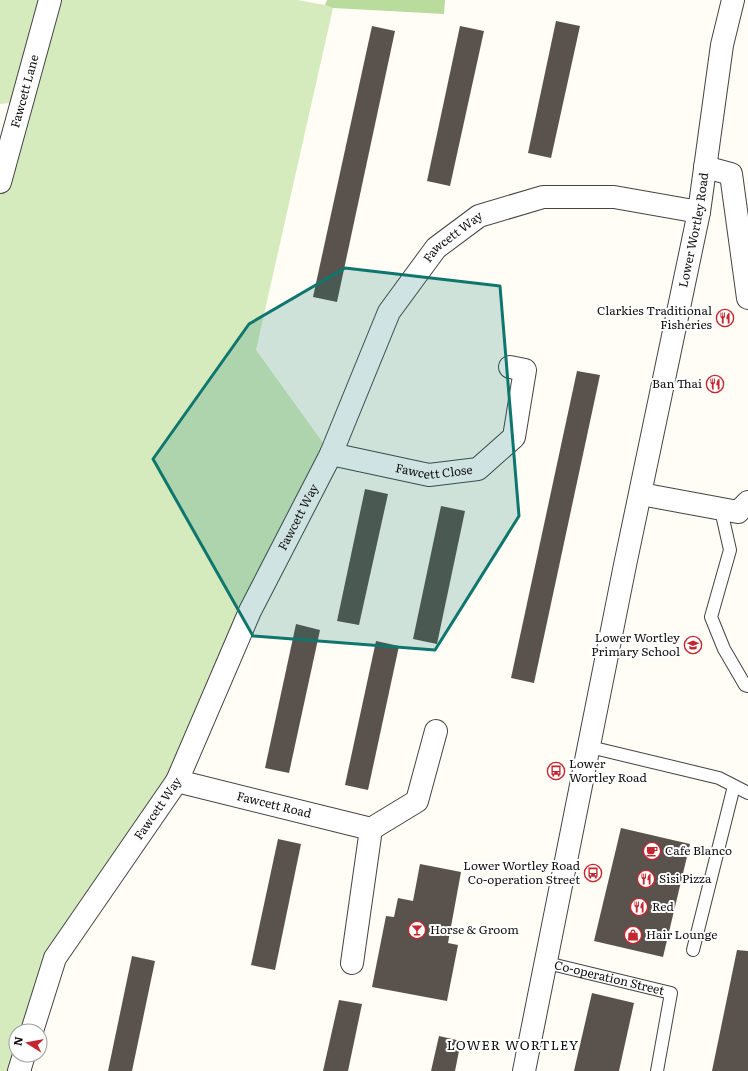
<svg xmlns="http://www.w3.org/2000/svg" width="748" height="1071" font-family="Literata,serif">
<style>
.green{fill:#d5ebbd}
.forest{fill:#b9dc9c}
.building{fill:#5a524d}
.lines{fill:none;stroke-linecap:round;stroke-linejoin:round}
.service-casing{stroke:#444;stroke-width:14}
.minor-casing{stroke:#444;stroke-width:24}
.tertiary-casing{stroke:#444;stroke-width:24}
.service{stroke:#fff;stroke-width:12}
.minor{stroke:#fff;stroke-width:22}
.tertiary{stroke:#fff;stroke-width:22}
.marked{fill:#0f766e;fill-opacity:0.2;stroke:#0f766e;stroke-width:3;stroke-linejoin:round}
.labels{text-anchor:middle;stroke-width:4;stroke-linejoin:round;paint-order:stroke}
.street-label{font-size:12px;fill:#111;stroke:#fff}
.poi-label{font-size:12px;fill:#111;stroke:#fff;text-anchor:start}
.neighbourhood-label{font-size:13px;letter-spacing:1px;fill:#111;stroke:#fff}
</style>
<rect width="100%" height="100%" fill="#fffdf5"/>
<polygon class="green" points="0,0 297,0 325,5 333,8 256,350 331,454 177,781 71,935 32,1031 16,1031 16,1055 19,1071 0,1071 0,182 20,102 0,104"/>
<polygon class="forest" points="327,0 445,0 444,14 333,8 325,5"/>
<g class="building">
<polygon points="556,21 580,26 551,158 528,153"/>
<polygon points="372,26 395,31 337,302 313,297"/>
<polygon points="460,26 484,31 450,186 427,181"/>
<polygon points="577,371 600,375 534,683 511,678"/>
<polygon points="365,489 388,494 359,625 337,621"/>
<polygon points="441,506 465,511 437,644 413,639"/>
<polygon points="296,624 320,630 289,773 265,768"/>
<polygon points="376,641 399,646 368,790 345,785"/>
<polygon points="621,828 690,844 663,957 594,941"/>
<polygon points="278,839 301,844 275,970 251,965"/>
<polygon points="420,864 461,872 448,943 458,945 447,1001 372,987 386,916 394,917 398,898 413,901"/>
<polygon points="737,950 748,951 748,1071 712,1071"/>
<polygon points="132,956 155,961 132,1071 108,1071"/>
<polygon points="592,993 634,1003 619,1071 574,1071"/>
<polygon points="339,1000 362,1004 348,1071 323,1071"/>
<polygon points="439,1036 461,1041 455,1071 431,1071"/>
</g>
<g class="lines">
<defs>
<g id="service">
<polyline points="721,510 730,550 711,617 724,649 745,685 748,686"/>
<polyline points="590,747 719,778 748,793"/>
<polyline points="693,950 734,786"/>
<path id="s1" d="M547,963L671,993L657,1071"/>
</g>
<g id="minor">
<polyline points="705,167 731,174 748,298"/>
<path id="s2" d="M0,182L50,0"/>
<path id="s3" d="M331,454L429,475L478,469L514,437L525,370L510,367"/>
<polyline points="641,494 738,512 748,502"/>
<path id="s4" d="M177,781L371,829L417,801L436,731"/>
<polyline points="352,963 371,829"/>
<path id="s5" d="M32,1031L55,958L177,781L250,611L331,454L389,312L436,248L479,216L543,197H614L699,212"/>
<polyline points="19,1071 24,1055"/>
</g>
<g id="tertiary">
<path id="s6" d="M524,1071L625,565L699,212L722,45L733,0"/>
</g>
</defs>
<use href="#service" class="service-casing"/>
<use href="#minor" class="minor-casing"/>
<use href="#tertiary" class="tertiary-casing"/>
<use href="#service" class="service"/>
<use href="#minor" class="minor"/>
<use href="#tertiary" class="tertiary"/>
</g>
<path class="marked" d="M345,268L500,286L519,516L435,650L253,636L153,459L249,324Z"/>
<defs>
<symbol id="restaurant-ring" viewBox="-11 -11 22 22"><circle r="9.5" fill="#fff" stroke="#c4262e" stroke-width="1.5"/><path d="M-5-6h1v4h1v-4h1v4h1v-4h1v5L-1.5 .5V6h-2V.5L-5-1ZM5-6V6H3V1.5H1.5Q1.5-4 5-6Z" fill="#c4262e"/></symbol>
<symbol id="school-ring" viewBox="-11 -11 22 22"><circle r="9.5" fill="#fff" stroke="#c4262e" stroke-width="1.5"/><path d="M0-5L7-2L0 1L-7-2ZM-4 1L0 2.5L4 1V4Q0 6-4 4Z" fill="#c4262e"/></symbol>
<symbol id="bus-ring" viewBox="-11 -11 22 22"><circle r="9.5" fill="#fff" stroke="#c4262e" stroke-width="1.5"/><path d="M-5-6H5V4H4V6H2V4H-2V6H-4V4H-5ZM-3.5-4V0h7V-4ZM-3.5 1.2v1.5H-2V1.2ZM2 1.2v1.5H3.5V1.2Z" fill="#c4262e"/></symbol>
<symbol id="cafe-ring" viewBox="-11 -11 22 22"><circle r="9.5" fill="#fff" stroke="#c4262e" stroke-width="1.5"/><path d="M-5.5-4.5H6V0H3Q3 3.5 0 3.5H-2.5Q-5.5 3.5-5.5 0ZM3-3.2v2h1.7v-2ZM-6 4.5H4V6H-6Z" fill="#c4262e"/></symbol>
<symbol id="bar-ring" viewBox="-11 -11 22 22"><circle r="9.5" fill="#fff" stroke="#c4262e" stroke-width="1.5"/><path d="M-6-5H6L.8 .8V4.5H3.5V6h-7V4.5H-.8V.8Z" fill="#c4262e"/></symbol>
<symbol id="shop-ring" viewBox="-11 -11 22 22"><circle r="9.5" fill="#fff" stroke="#c4262e" stroke-width="1.5"/><path d="M-5-2.5h2.3a2.7 3.5 0 0 1 5.4 0H5L5.5 6h-11ZM-1.5-2.5h3a1.5 2.3 0 0 0-3 0Z" fill="#c4262e"/></symbol>
</defs>
<g fill-rule="evenodd">
<use href="#restaurant-ring" x="715" y="308" width="20" height="20"/>
<use href="#restaurant-ring" x="705" y="374" width="20" height="20"/>
<use href="#school-ring" x="683" y="635" width="20" height="20"/>
<use href="#bus-ring" x="546" y="761" width="20" height="20"/>
<use href="#cafe-ring" x="642" y="841" width="20" height="20"/>
<use href="#bus-ring" x="583" y="863" width="20" height="20"/>
<use href="#restaurant-ring" x="636" y="869" width="20" height="20"/>
<use href="#restaurant-ring" x="629" y="897" width="20" height="20"/>
<use href="#bar-ring" x="407" y="920" width="20" height="20"/>
<use href="#shop-ring" x="623" y="925" width="20" height="20"/>
</g>
<g class="labels">
<g class="street-label">
<text dy="4" stroke="none"><textPath href="#s2" startOffset="94">Fawcett Lane</textPath></text>
<text dy="4" stroke="none"><textPath href="#s6" startOffset="858">Lower Wortley Road</textPath></text>
<text dy="4" stroke="none"><textPath href="#s5" startOffset="906">Fawcett Way</textPath></text>
<text dy="4" stroke="none"><textPath href="#s3" startOffset="105">Fawcett Close</textPath></text>
<text dy="4" stroke="none"><textPath href="#s5" startOffset="582">Fawcett Way</textPath></text>
<text dy="4" stroke="none"><textPath href="#s4" startOffset="100">Fawcett Road</textPath></text>
<text dy="4" stroke="none"><textPath href="#s5" startOffset="258">Fawcett Way</textPath></text>
<text dy="4" stroke="none"><textPath href="#s1" startOffset="64">Co-operation Street</textPath></text>
</g>
<g class="poi-label">
<text x="712" y="315" text-anchor="end">Clarkies Traditional<tspan x="712" dy="14">Fisheries</tspan></text>
<text x="702" y="388" text-anchor="end">Ban Thai</text>
<text x="680" y="642" text-anchor="end">Lower Wortley<tspan x="680" dy="14">Primary School</tspan></text>
<text x="569" y="768">Lower<tspan x="569" dy="14">Wortley Road</tspan></text>
<text x="665" y="855">Cafe Blanco</text>
<text x="580" y="870" text-anchor="end">Lower Wortley Road<tspan x="580" dy="14">Co-operation Street</tspan></text>
<text x="659" y="883">Sisi Pizza</text>
<text x="652" y="911">Red</text>
<text x="430" y="934">Horse &amp; Groom</text>
<text x="646" y="939">Hair Lounge</text>
</g>
<g class="neighbourhood-label">
<text x="513" y="1050">LOWER WORTLEY</text>
</g>
</g>
<g transform="translate(28 1043) rotate(281)"><circle r="19" fill="#ffffff" stroke="#a0a0a0"/>
<path d="M0-3L7 15L0 10L-7 15Z" fill="#c4262e"/>
<text y="-6" font-size="11" font-weight="bold" text-anchor="middle" fill="#111111">N</text>
</g>
</svg>
